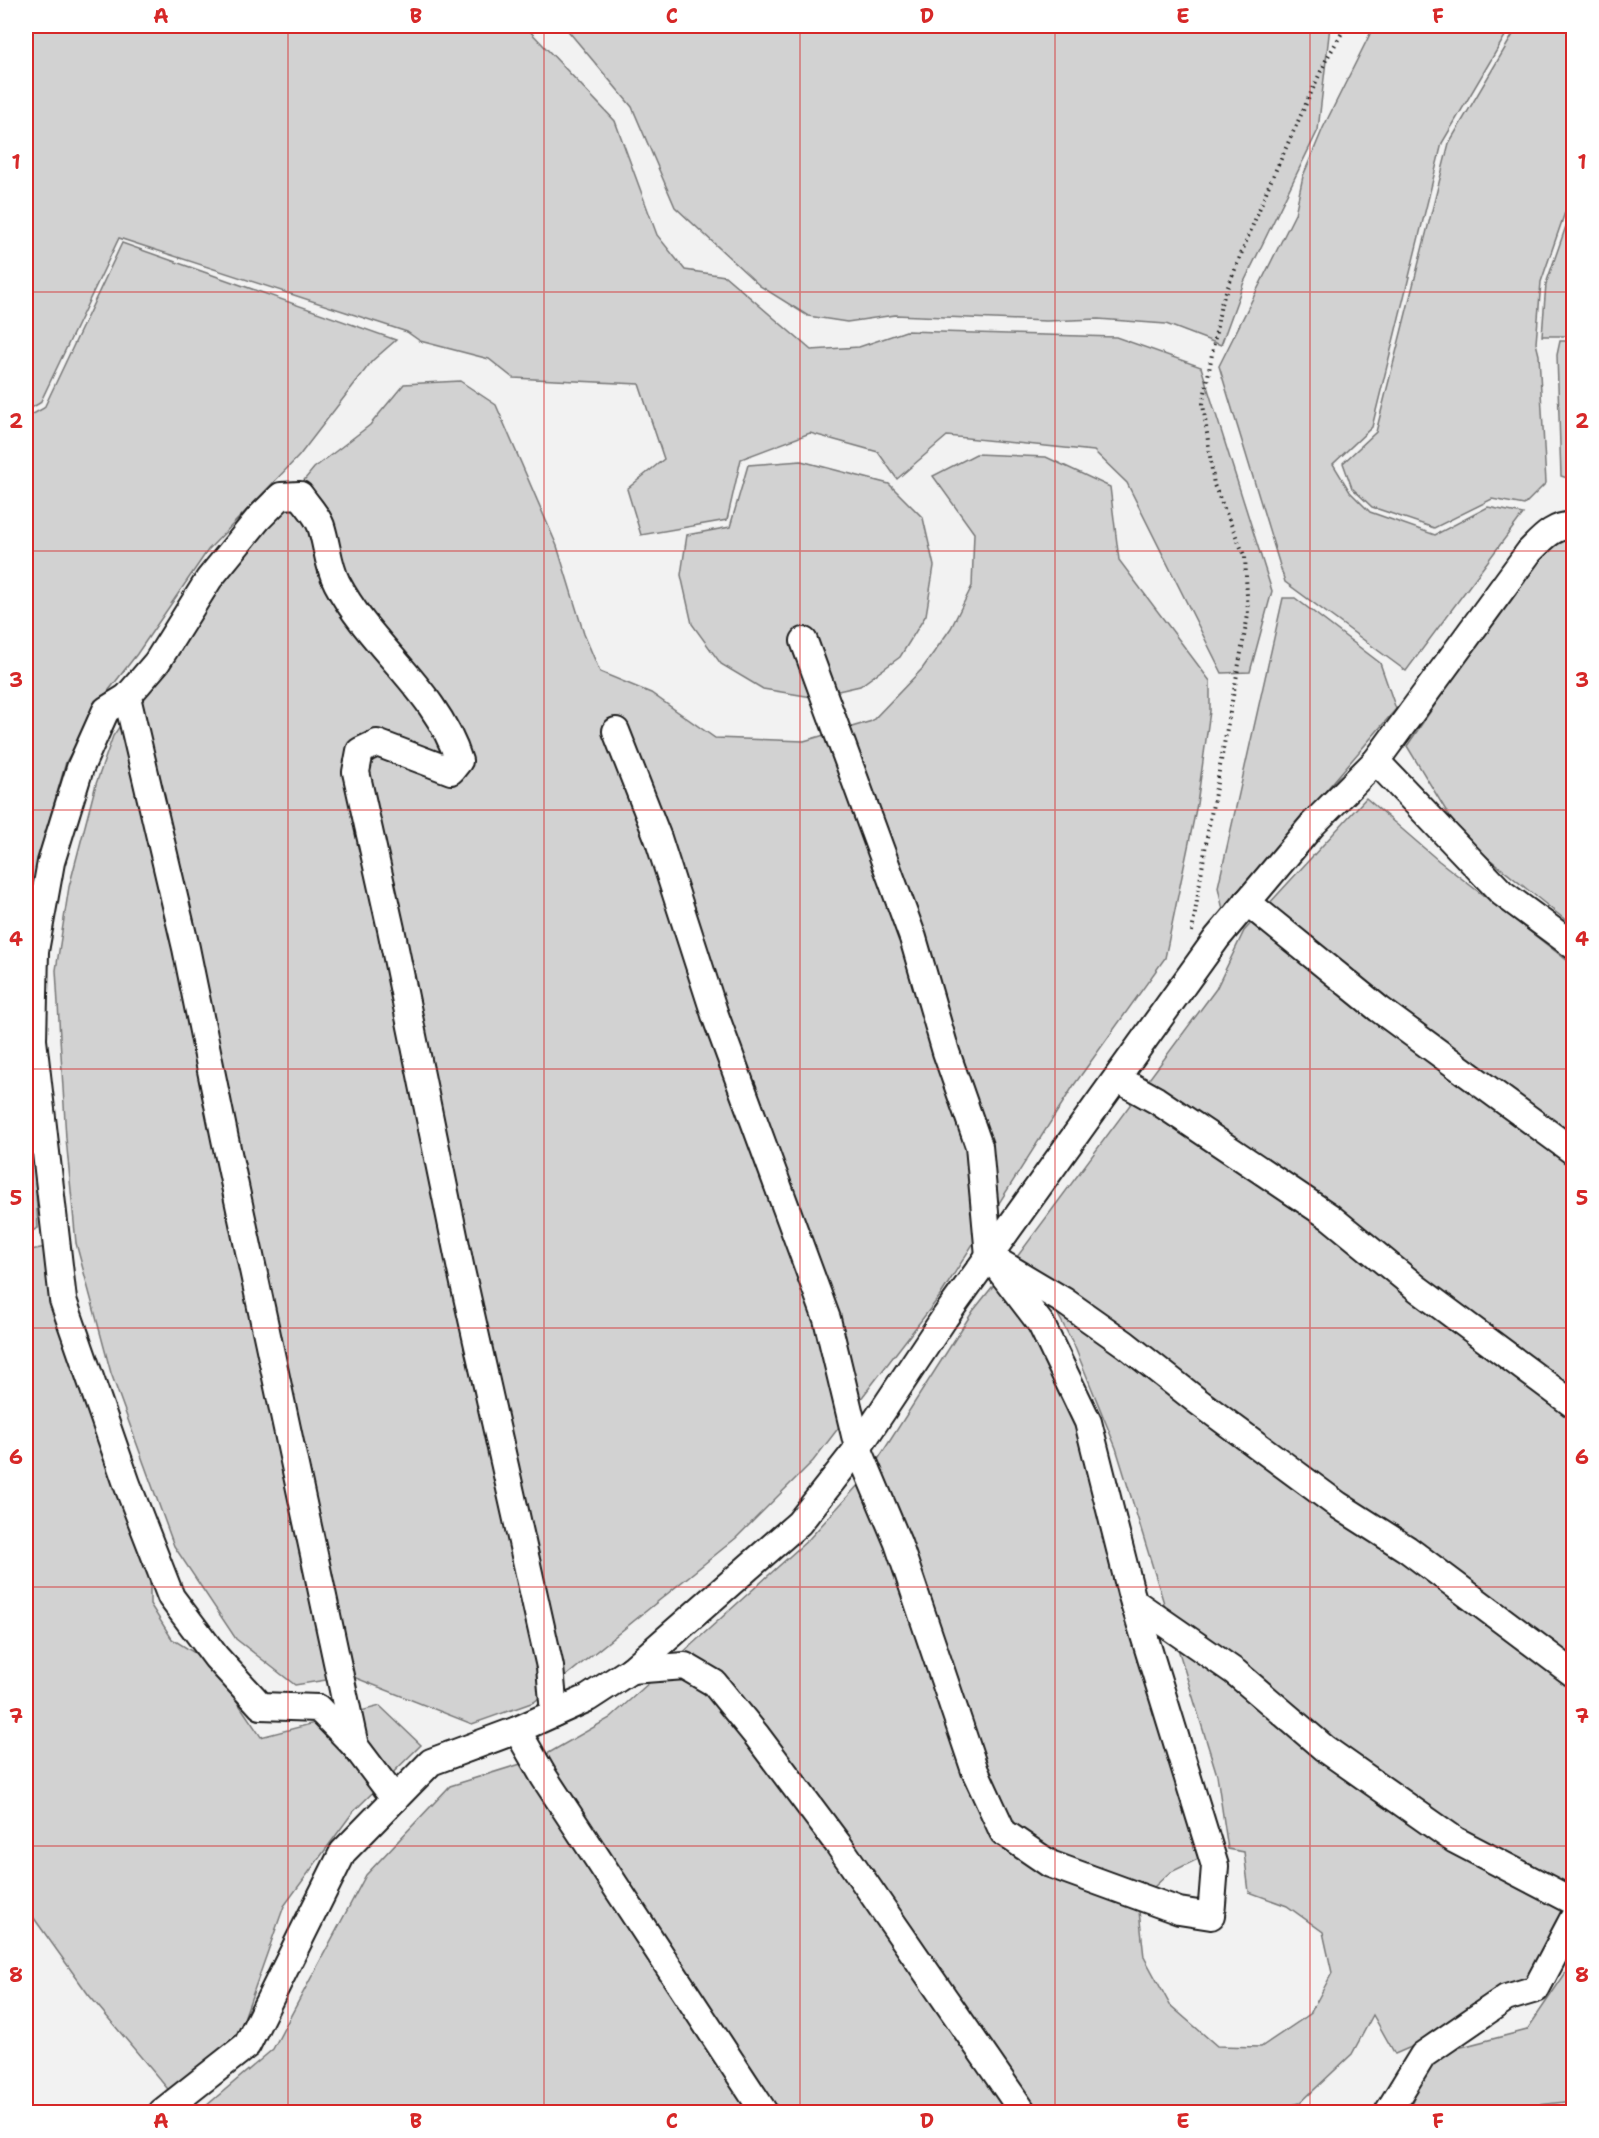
<svg xmlns="http://www.w3.org/2000/svg" width="1599" height="2138" font-family="'Shantell Sans',sans-serif">
<style>
.green{fill:#d2d2d2;stroke:#777;stroke-width:1.5}
.lines{fill:none;stroke-linecap:round;stroke-linejoin:round}
.minor-casing{stroke:#1c1c1c;stroke-width:30}
.path{stroke:#1c1c1c;stroke-width:4;stroke-dasharray:1.5 4.5;stroke-linecap:butt}
.minor{stroke:#fff;stroke-width:26}
.grid{fill:none;stroke:#d62828;stroke-width:1.5;stroke-opacity:0.55}
.neatline{fill:none;stroke:#d62828;stroke-width:2}
.grid-label{font-size:20px;text-anchor:middle;font-weight:bold;fill:#d62828}
</style>
<rect width="100%" height="100%" fill="#f2f2f2"/>
<filter id="ink" filterUnits="userSpaceOnUse"><feTurbulence type="fractalNoise" baseFrequency=".0167" numOctaves="2"/><feDisplacementMap in="SourceGraphic" scale="12" xChannelSelector="R" yChannelSelector="G"/><feConvolveMatrix kernelMatrix="1 2 1 2 8 2 1 2 1" color-interpolation-filters="sRGB"/></filter>
<g filter="url(#ink)">
<g class="green">
<polygon points="26,26 525,26 615,121 657,235 685,270 725,276 811,350 859,347 906,331 1116,337 1201,367 1272,591 1250,672 1222,673 1127,483 1094,451 947,436 897,479 878,452 810,433 741,459 727,520 641,535 627,489 664,459 639,384 513,378 489,359 420,341 407,332 119,238 40,403 26,411"/>
<polygon points="564,26 1330,26 1318,130 1244,282 1221,345 1166,324 1098,319 1046,321 895,315 847,322 808,316 760,286 675,207 632,107"/>
<polygon points="1374,26 1511,26 1442,143 1372,427 1333,464 1350,492 1370,512 1435,535 1488,507 1523,514 1406,671 1285,582 1219,366 1295,214 1303,176 1323,128"/>
<polygon points="1518,26 1573,26 1573,189 1541,282 1536,343 1539,355 1546,483 1524,505 1492,499 1434,528 1372,507 1352,488 1343,463 1376,432 1449,143"/>
<polygon points="1573,206 1573,336 1542,336 1546,284"/>
<polygon points="122,243 396,340 372,361 299,456 208,550 137,654 99,703 66,762 38,859 26,951 26,418 44,408"/>
<polygon points="1560,341 1573,341 1573,480 1561,476 1557,355"/>
<polygon points="460,381 496,405 557,546 584,634 600,672 651,693 715,738 804,741 872,721 922,669 951,628 972,586 974,533 933,476 976,454 1046,457 1110,487 1119,560 1210,681 1210,711 1197,804 1165,958 1074,1085 940,1296 813,1461 736,1538 534,1702 472,1724 351,1676 295,1685 236,1639 174,1546 111,1373 76,1243 66,1138 56,970 69,887 96,784 113,736 210,595 314,468 370,425 404,384"/>
<polygon points="801,461 889,484 923,518 934,566 926,615 900,657 860,686 812,697 763,689 721,664 692,624 681,575 687,535 730,527 748,465"/>
<polygon points="1573,534 1573,926 1462,837 1407,746 1542,547"/>
<polygon points="1283,598 1295,598 1380,663 1396,709 1223,910 1218,887"/>
<polygon points="1366,798 1439,861 1573,965 1573,1899 1562,1911 1515,2002 1395,2054 1373,2015 1352,2054 1300,2103 1261,2112 199,2112 273,2049 366,1875 450,1786 540,1758 610,1718 809,1539 870,1472 973,1311 1001,1276 1035,1291 1208,1854 1169,1873 1138,1902 1144,1957 1170,2005 1217,2046 1261,2047 1310,2014 1332,1973 1323,1932 1287,1906 1249,1892 1244,1852 1228,1849 1217,1775 1116,1448 1074,1345 1045,1290 1011,1265 1216,989 1244,931"/>
<polygon points="26,1018 38,1228 26,1234"/>
<polygon points="60,1244 100,1435 150,1556 150,1604 172,1639 211,1663 261,1737 380,1706 421,1745 353,1812 284,1906 236,2041 172,2094 88,1994 26,1907 26,1251"/>
<polygon points="1573,1962 1573,2101 1477,2112 1408,2112 1431,2055 1527,2030"/>
<polygon points="1573,2108 1573,2112 1505,2112"/>
</g>
<g class="lines">
<defs>
<g id="minor">
<polyline points="127,697 186,948 225,1139 355,1746"/>
<polyline points="616,731 658,838 715,1015 827,1319 858,1448 898,1543 975,1771 1003,1832 1050,1864 1179,1911 1211,1916 1215,1866 1131,1593 1088,1422 1041,1324 989,1256 979,1146 946,1052 913,938 804,641"/>
<polyline points="1376,761 1502,893 1574,946"/>
<polyline points="1247,902 1379,1009 1574,1152"/>
<polyline points="1118,1079 1156,1100 1330,1217 1418,1289 1574,1405"/>
<polyline points="1002,1264 1064,1301 1125,1344 1196,1400 1338,1505 1407,1549 1574,1674"/>
<polyline points="1134,1602 1235,1672 1324,1748 1455,1840 1574,1902"/>
<polyline points="631,1670 685,1666 714,1683 757,1736 838,1844 1023,2112"/>
<polyline points="517,1730 544,1777 764,2112"/>
<path d="M395,1799L355,1746L318,1708L261,1706L216,1657L171,1597L127,1484L63,1300L33,1040L35,951L51,862L80,768L106,710L127,697L157,662L209,579L258,519L281,496L300,495C307,505 317,515 321,526C327,544 328,566 337,583C371,648 437,690 459,761L451,771L377,743L360,751L356,772L391,929L461,1270L550,1667L554,1713"/>
<path d="M162,2112L247,2045L343,1852L431,1762L517,1730L588,1698L631,1670L799,1523L858,1448L945,1317L1217,938L1313,824L1376,761L1529,552C1542,539 1554,524 1574,526"/>
<polyline points="1388,2112 1423,2055 1506,1998 1536,1989 1574,1917"/>
</g>
</defs>
<use href="#minor" class="minor-casing"/>
<polyline class="path" points="1192,932 1208,831 1248,615 1245,557 1214,485 1203,404 1221,304 1269,185 1326,60 1346,26"/>
<use href="#minor" class="minor"/>
</g>
</g>
<path class="grid" d="M288,26V2112M544,26V2112M800,26V2112M1055,26V2112M1310,26V2112M26,292H1574M26,551H1574M26,810H1574M26,1069H1574M26,1328H1574M26,1587H1574M26,1846H1574"/>
<rect width="1599" height="2138" fill="none" stroke="#fff" stroke-width="66"/>
<rect x="33" y="33" width="1533" height="2072" class="neatline"/>
<g class="grid-label">
<text x="161" y="23">A</text>
<text x="416" y="23">B</text>
<text x="672" y="23">C</text>
<text x="927" y="23">D</text>
<text x="1183" y="23">E</text>
<text x="1438" y="23">F</text>
<text x="16" y="169">1</text>
<text x="1582" y="169">1</text>
<text x="16" y="428">2</text>
<text x="1582" y="428">2</text>
<text x="16" y="687">3</text>
<text x="1582" y="687">3</text>
<text x="16" y="946">4</text>
<text x="1582" y="946">4</text>
<text x="16" y="1205">5</text>
<text x="1582" y="1205">5</text>
<text x="16" y="1464">6</text>
<text x="1582" y="1464">6</text>
<text x="16" y="1723">7</text>
<text x="1582" y="1723">7</text>
<text x="16" y="1982">8</text>
<text x="1582" y="1982">8</text>
<text x="161" y="2128">A</text>
<text x="416" y="2128">B</text>
<text x="672" y="2128">C</text>
<text x="927" y="2128">D</text>
<text x="1183" y="2128">E</text>
<text x="1438" y="2128">F</text>
</g>
</svg>
